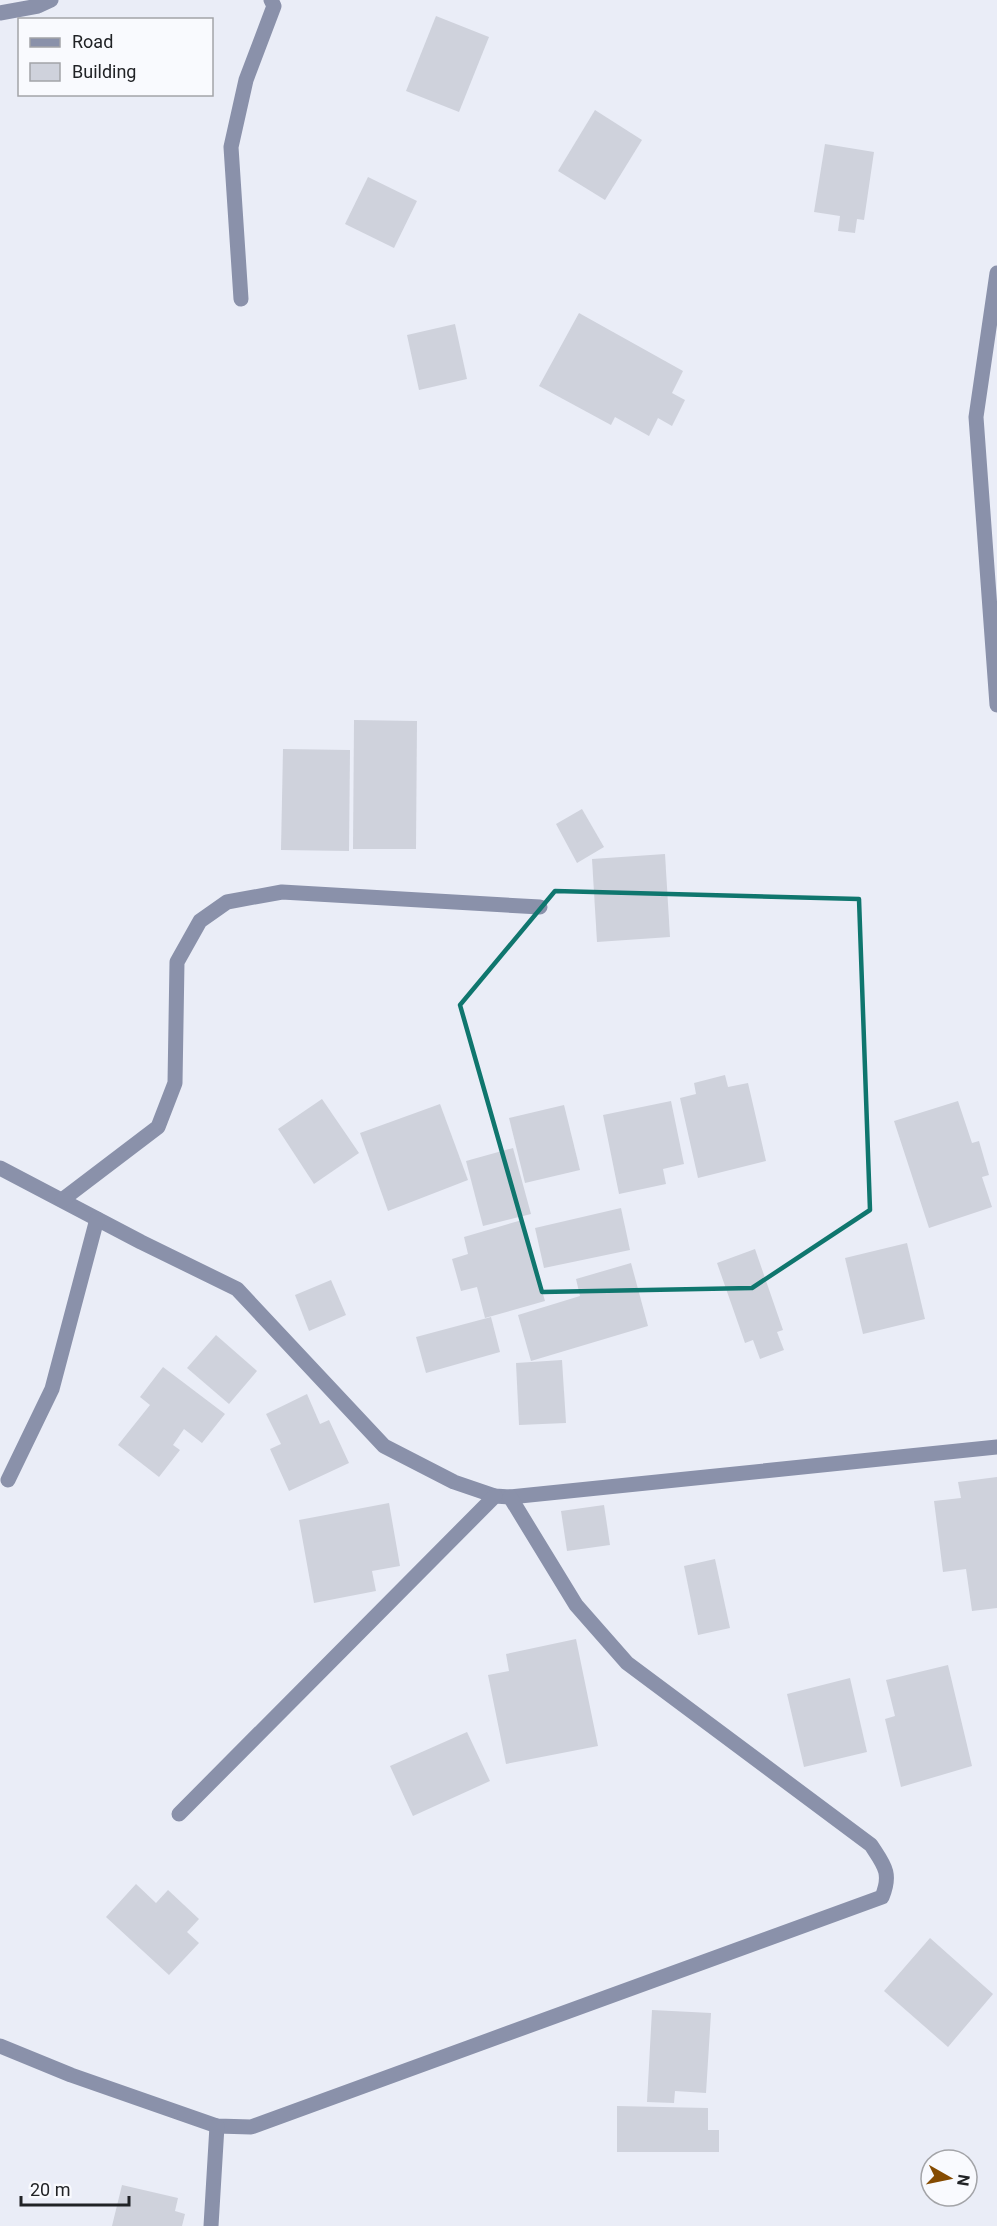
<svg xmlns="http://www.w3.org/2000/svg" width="997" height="2226" font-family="Roboto,sans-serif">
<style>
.building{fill:#cfd2dc}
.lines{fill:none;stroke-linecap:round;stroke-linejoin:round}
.minor{stroke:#8a91aa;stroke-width:15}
.marked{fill:none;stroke:#0f766e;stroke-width:4.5;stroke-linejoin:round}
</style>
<rect width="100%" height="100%" fill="#eaedf7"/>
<g class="building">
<polygon points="436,16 489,37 459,112 406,91"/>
<polygon points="595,110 642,140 605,200 558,171"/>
<polygon points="825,144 874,152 864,220 857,219 855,233 838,231 840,216 814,212"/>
<polygon points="368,177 417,201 394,248 345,224"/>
<polygon points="579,313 683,371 672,393 685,400 672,426 658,418 649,436 615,417 611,425 539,386"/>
<polygon points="455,324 467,379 419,390 407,335"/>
<polygon points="354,720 417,721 416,849 353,849"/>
<polygon points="283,749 350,750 349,851 281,850"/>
<polygon points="582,809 604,847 577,863 556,824"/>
<polygon points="665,854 670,937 597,942 592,859"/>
<polygon points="725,1075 728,1087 748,1083 766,1161 698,1178 680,1098 696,1094 694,1083"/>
<polygon points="322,1099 359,1153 314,1184 278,1129"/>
<polygon points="671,1101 684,1164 663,1169 666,1184 619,1194 603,1115"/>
<polygon points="958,1101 972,1143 979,1141 989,1175 982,1177 992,1207 929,1228 894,1121"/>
<polygon points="440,1104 468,1180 388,1211 360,1133"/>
<polygon points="564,1105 580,1170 525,1183 509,1118"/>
<polygon points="513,1148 531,1214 483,1226 466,1161"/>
<polygon points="621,1208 630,1250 544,1268 535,1228"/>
<polygon points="522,1220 545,1301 485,1318 477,1287 461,1291 452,1259 468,1254 464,1237"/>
<polygon points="907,1243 925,1319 863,1334 845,1258"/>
<polygon points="755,1249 783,1330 777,1332 784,1350 760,1359 753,1340 745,1343 717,1263"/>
<polygon points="631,1263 648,1326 531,1361 518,1315 580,1296 576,1279"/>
<polygon points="331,1280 346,1315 309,1331 295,1295"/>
<polygon points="491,1317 500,1352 426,1373 416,1337"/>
<polygon points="216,1335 257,1371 229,1404 187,1368"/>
<polygon points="562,1360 566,1423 519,1425 516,1363"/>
<polygon points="163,1367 225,1414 202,1443 184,1429 173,1445 180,1450 159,1477 118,1445 150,1405 140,1397"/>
<polygon points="307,1394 320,1424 329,1420 349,1463 289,1491 270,1449 281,1444 266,1414"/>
<polygon points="997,1477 997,1608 972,1611 966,1569 943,1572 934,1501 961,1498 958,1482"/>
<polygon points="389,1503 400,1566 372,1571 376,1591 314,1603 299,1520"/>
<polygon points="604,1505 610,1545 567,1551 561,1511"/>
<polygon points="715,1559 730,1628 698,1635 684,1566"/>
<polygon points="576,1639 598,1746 506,1764 488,1675 509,1671 506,1654"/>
<polygon points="948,1665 972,1766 901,1787 885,1719 895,1716 886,1680"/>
<polygon points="850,1678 867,1752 804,1767 787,1694"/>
<polygon points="467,1732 490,1781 413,1816 390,1766"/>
<polygon points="136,1884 156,1903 168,1890 199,1919 187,1932 199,1943 169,1975 106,1917"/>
<polygon points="930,1938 993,1994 948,2047 884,1991"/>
<polygon points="652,2010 711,2013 706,2093 675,2091 674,2103 647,2102"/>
<polygon points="617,2106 708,2108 708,2130 719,2130 719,2152 617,2152"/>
<polygon points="122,2185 178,2198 175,2211 185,2214 182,2226 112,2226"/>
</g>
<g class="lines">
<g class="minor">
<polyline points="0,13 38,6 51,0"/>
<polyline points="997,273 976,417 997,705"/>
<polyline points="241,299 231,147 246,80 274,6 271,0"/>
<polyline points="0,1168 141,1242 237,1289 384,1446 454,1482 495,1496 510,1497 997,1447"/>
<polyline points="62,1200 158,1127 175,1083 177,962 200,921 227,902 282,892 540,907"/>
<polyline points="8,1480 52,1389 97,1219"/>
<polyline points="179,1814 495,1496"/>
<path d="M0,2046L71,2075L217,2126L251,2127L882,1897C892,1873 884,1865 871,1845L627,1663L576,1605L510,1497"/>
<polyline points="211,2226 217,2126"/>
</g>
</g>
<path class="marked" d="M555,891L859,899L870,1210L752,1288L542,1292L460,1005Z"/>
<rect x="18" y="18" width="195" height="78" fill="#f9fafe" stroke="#a3a4a8" stroke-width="1.5"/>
<rect x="30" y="38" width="30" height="9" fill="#8a91aa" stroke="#a3a4a8" stroke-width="1.5"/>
<text x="72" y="48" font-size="18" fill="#212326">Road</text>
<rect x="30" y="63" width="30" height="18" fill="#cfd2dc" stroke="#a3a4a8" stroke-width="1.5"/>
<text x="72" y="78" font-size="18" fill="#212326">Building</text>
<g transform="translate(949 2178) rotate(99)"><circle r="28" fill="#f9fafe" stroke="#a3a4a8" stroke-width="1.5"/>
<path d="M0-4.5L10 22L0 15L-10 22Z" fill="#854b01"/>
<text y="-9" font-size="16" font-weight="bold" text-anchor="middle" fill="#212326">N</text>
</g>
<path d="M21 2196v9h108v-9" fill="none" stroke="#212326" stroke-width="3"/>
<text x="30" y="2196" font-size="18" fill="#212326" stroke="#f9fafe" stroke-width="4.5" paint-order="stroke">20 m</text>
</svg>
